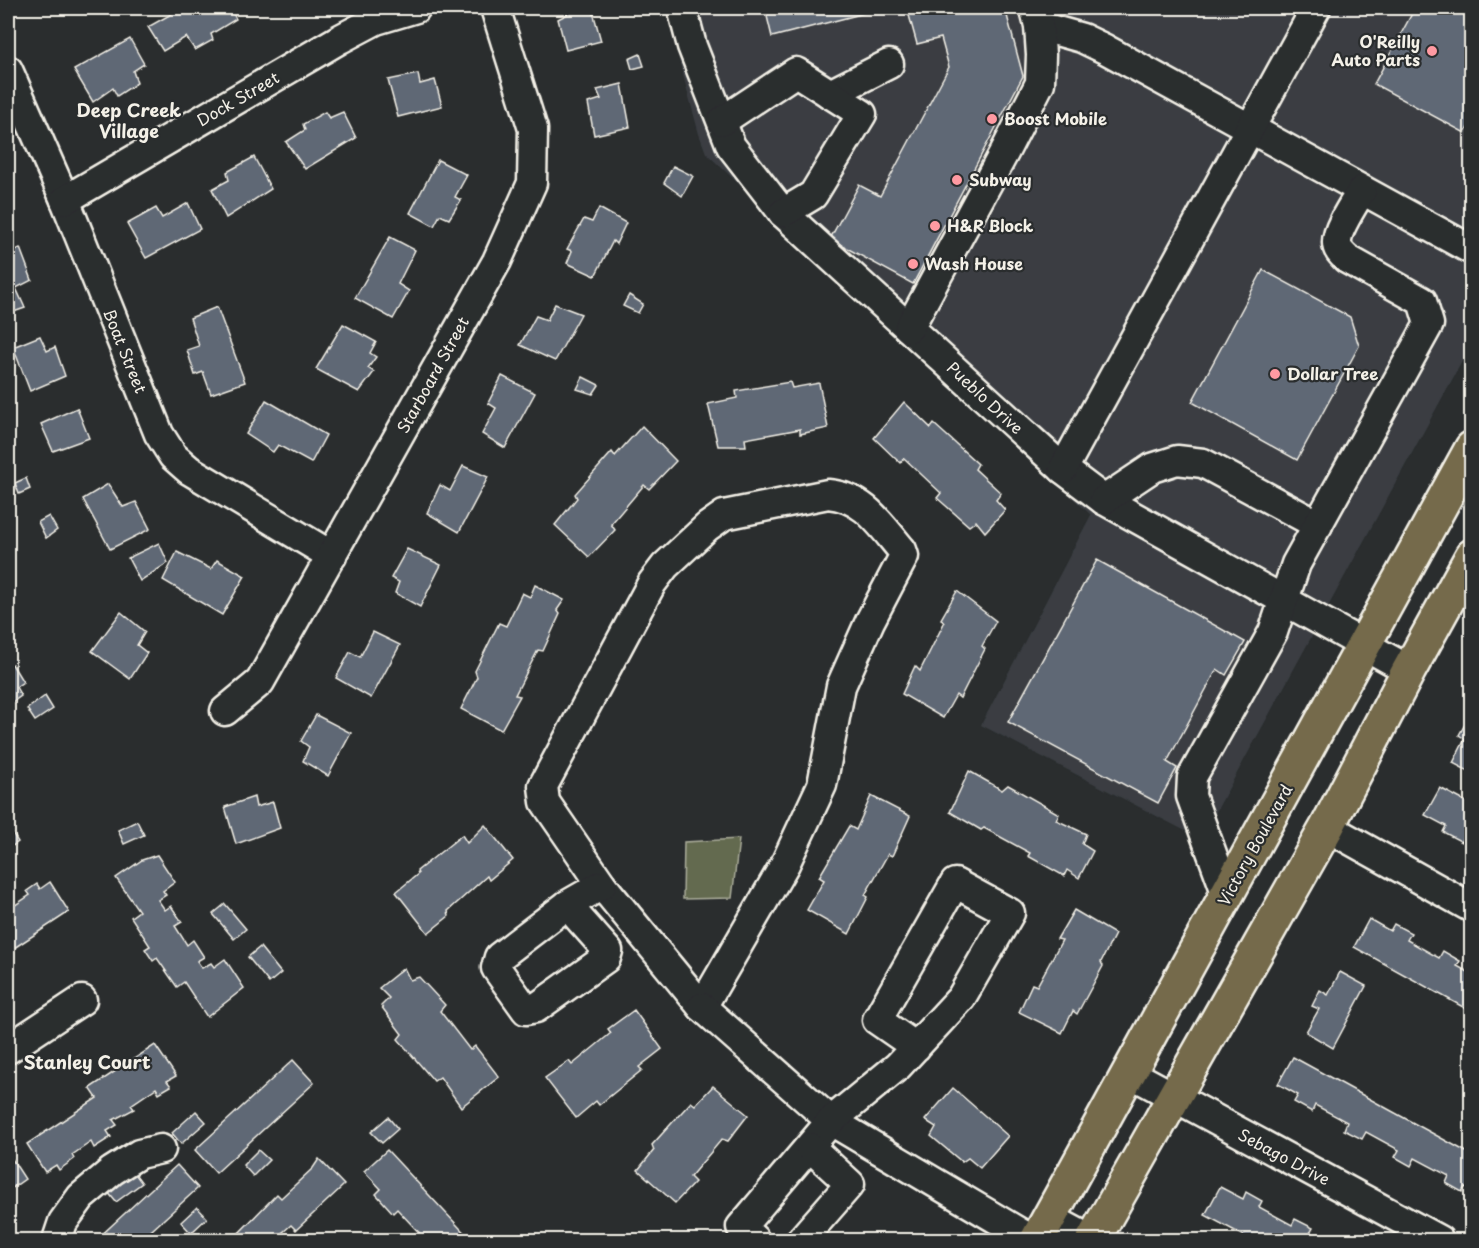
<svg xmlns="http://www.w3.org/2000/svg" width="1479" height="1248" font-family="'Playpen Sans',sans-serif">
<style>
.built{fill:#3a3e43}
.green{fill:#646a50;stroke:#acae9c;stroke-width:1.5}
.building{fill:#5e6775;stroke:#f4f1e8;stroke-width:1.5}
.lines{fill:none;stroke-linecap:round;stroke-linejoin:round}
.minor-casing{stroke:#f4f1e8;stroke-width:33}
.major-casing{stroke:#f4f1e8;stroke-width:38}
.minor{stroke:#2a2d2e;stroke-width:28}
.major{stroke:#746b4b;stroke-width:33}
.poi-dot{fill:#ff9aa2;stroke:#2a2d2e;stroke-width:2}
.labels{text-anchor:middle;stroke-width:4.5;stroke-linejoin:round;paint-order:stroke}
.poi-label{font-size:16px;font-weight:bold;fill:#f4f1e8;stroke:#2a2d2e;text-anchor:start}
.street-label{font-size:16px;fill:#f4f1e8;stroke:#2a2d2e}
.neighbourhood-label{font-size:18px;font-weight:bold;fill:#f4f1e8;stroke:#2a2d2e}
</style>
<rect width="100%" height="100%" fill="#2a2d2e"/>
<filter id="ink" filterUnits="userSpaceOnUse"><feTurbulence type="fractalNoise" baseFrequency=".0167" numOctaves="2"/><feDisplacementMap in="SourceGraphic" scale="12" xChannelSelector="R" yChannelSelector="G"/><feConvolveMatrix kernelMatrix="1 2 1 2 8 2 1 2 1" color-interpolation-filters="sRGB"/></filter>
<g filter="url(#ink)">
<polygon class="built" points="665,8 1471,8 1471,345 1201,839 981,725 1091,515 706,153 699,134"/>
<polygon class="green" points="739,839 732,898 683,899 684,842"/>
<g class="building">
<polygon points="182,8 230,8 236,19 211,34 213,40 195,50 186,37 163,51 148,27"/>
<polygon points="565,8 592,8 601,41 566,50 558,19 568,14"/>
<polygon points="765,8 884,8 772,37"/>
<polygon points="907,8 1005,8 1023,76 913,284 830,239 859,185 880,196 949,67 941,38 917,44"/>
<polygon points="1415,8 1452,8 1472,18 1472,121 1465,133 1374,84"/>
<polygon points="130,39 144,64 133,71 137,83 117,96 113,88 93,102 74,70"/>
<polygon points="640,54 644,66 632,69 629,59"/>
<polygon points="418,74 420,84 435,80 442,106 398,117 388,80"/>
<polygon points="622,84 630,127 594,135 588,103 601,99 597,90"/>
<polygon points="325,112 329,118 343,112 356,138 305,169 286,142 305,130 303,124"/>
<polygon points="254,157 271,189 226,218 212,189 229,180 227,172"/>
<polygon points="438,160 467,175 455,197 461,200 449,219 440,215 434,226 410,213"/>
<polygon points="673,166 693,176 682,196 664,183"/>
<polygon points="188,203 200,229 146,258 127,224 156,208 162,218"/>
<polygon points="599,208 626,223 616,244 613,241 595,276 567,263 572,251 567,249 584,219 592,222"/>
<polygon points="390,237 415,250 398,284 409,291 393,319 355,298"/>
<polygon points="20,248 32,280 16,288 25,308 8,314 8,254"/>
<polygon points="1263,270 1350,317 1359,346 1297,460 1192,402"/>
<polygon points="629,295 643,304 638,313 623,306"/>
<polygon points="555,304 581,314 555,361 520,345 536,316 547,320"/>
<polygon points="217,307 245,382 211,394 203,372 195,375 187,350 199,346 190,318"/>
<polygon points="343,324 376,342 370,353 376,357 368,368 374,372 359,392 316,369"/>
<polygon points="40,336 47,351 55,347 65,376 30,391 13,347"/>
<polygon points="502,376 535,393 505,448 482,434 496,408 488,403"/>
<polygon points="583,377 599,385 593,394 577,389"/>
<polygon points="790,382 792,388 819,383 828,428 800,434 800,429 745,439 746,446 718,446 708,404 737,398 736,391"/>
<polygon points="266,400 326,435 311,463 278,445 273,452 246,434"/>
<polygon points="904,402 931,428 934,424 978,464 975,469 1001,493 996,500 1005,510 985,532 976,521 969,526 937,498 941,493 904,458 900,463 874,438"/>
<polygon points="77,408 89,438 53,451 41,424"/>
<polygon points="642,426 676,461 649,489 644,485 611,524 615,530 589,557 555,525 577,498 575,494 612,452 615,456"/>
<polygon points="463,466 488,477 459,532 427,513 440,485 450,491"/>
<polygon points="26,478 30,489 19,494 15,483"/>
<polygon points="108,484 123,507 136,502 150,529 110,549 83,499"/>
<polygon points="49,516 57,530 46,538 38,522"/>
<polygon points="159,543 168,563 140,581 128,558"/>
<polygon points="407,549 441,565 420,607 395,593 399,582 391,578"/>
<polygon points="177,552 211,569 217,560 245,576 222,615 163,580"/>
<polygon points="1097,560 1245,642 1226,675 1217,669 1167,762 1177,768 1158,803 1008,722"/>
<polygon points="535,585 564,600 557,610 560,614 543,651 538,650 515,695 520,696 501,730 461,709 477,677 475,671 499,623 506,626 522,593 530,597"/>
<polygon points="957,591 996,621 982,646 985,649 960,698 956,695 943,718 902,694 915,666 920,671 944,623 941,619"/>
<polygon points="121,612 145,632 137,645 147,653 130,679 92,651"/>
<polygon points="373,632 400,645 371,698 336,678 350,652 360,657"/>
<polygon points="12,664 23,682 16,687 21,696 8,705 8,667"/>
<polygon points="45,696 53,709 35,721 27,709"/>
<polygon points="316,715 351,733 328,776 303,761 309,747 301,741"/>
<polygon points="1468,719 1472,721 1472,773 1453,763 1465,739 1459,735"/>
<polygon points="969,771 1002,790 1008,785 1059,814 1056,820 1086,834 1082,844 1093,851 1079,878 1067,870 1064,876 1028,856 1030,853 984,828 981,830 950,812"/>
<polygon points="1440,788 1472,805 1472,841 1464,837 1462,842 1443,832 1446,826 1425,815"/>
<polygon points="871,796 910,816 892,856 888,854 865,895 868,897 849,934 807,910 824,880 819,877 849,826 856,830"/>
<polygon points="254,797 256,807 273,802 280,828 236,844 225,807"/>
<polygon points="137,821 144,835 124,844 118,830"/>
<polygon points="485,825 513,860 489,880 487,876 448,911 449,916 428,933 396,892 418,874 417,871 462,835 467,843"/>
<polygon points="8,826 18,842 8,849"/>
<polygon points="157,855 175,882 163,891 166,895 158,900 165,910 171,906 182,922 175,926 187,945 193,940 204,957 197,961 202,968 211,963 214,967 225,959 244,988 207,1017 184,982 177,987 157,958 153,961 145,949 150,946 131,917 139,911 116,878 142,860"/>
<polygon points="50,882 69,912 8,952 8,910 30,895 27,891 37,884 40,889"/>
<polygon points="225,904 246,929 234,939 213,914"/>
<polygon points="1074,910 1115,934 1101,962 1103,966 1077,1014 1073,1011 1062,1033 1019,1012 1032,984 1037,986 1062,940 1057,939"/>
<polygon points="1369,919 1390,931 1394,924 1411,933 1407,940 1439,958 1443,951 1460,961 1457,966 1472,974 1472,1012 1354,947"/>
<polygon points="260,947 281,973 269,983 248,957"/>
<polygon points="404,968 410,980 419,977 445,1005 440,1011 470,1050 475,1046 499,1077 461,1107 440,1077 434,1081 398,1039 402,1034 381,1006 389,998 379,988"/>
<polygon points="1340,972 1366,986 1333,1048 1306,1032 1319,1009 1312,1006 1320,990 1328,995"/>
<polygon points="634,1010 662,1049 639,1067 642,1070 599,1105 596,1101 576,1118 545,1078 569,1061 572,1065 611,1033 608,1029"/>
<polygon points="155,1045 176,1076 167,1081 171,1086 159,1093 156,1088 131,1105 134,1109 113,1120 117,1125 107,1131 111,1137 94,1148 91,1142 72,1155 74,1159 59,1170 56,1165 45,1172 27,1144 97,1098 90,1088"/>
<polygon points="1293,1057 1472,1155 1472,1190 1465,1187 1462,1192 1446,1183 1449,1176 1415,1158 1411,1166 1395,1157 1399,1150 1366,1132 1362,1139 1344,1130 1347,1122 1315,1105 1312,1112 1294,1102 1298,1095 1278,1084"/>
<polygon points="293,1060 314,1083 216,1173 195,1150"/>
<polygon points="713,1086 748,1115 728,1141 722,1139 690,1177 695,1182 675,1203 638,1170 654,1150 652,1145 691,1102 695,1105"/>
<polygon points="953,1088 1008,1136 980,1168 968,1158 962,1162 931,1136 936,1127 925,1120"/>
<polygon points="196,1111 206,1122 181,1144 172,1133"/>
<polygon points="388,1117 398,1129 382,1143 371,1132"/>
<polygon points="258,1150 269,1160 253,1176 243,1165"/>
<polygon points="387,1150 471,1240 426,1240 397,1209 393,1213 376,1194 381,1189 364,1171"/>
<polygon points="8,1153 25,1179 8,1191"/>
<polygon points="319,1159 344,1185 296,1230 291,1225 274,1240 232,1240 277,1194 281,1198 313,1168"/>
<polygon points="177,1165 198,1188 141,1240 96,1240"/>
<polygon points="133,1171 142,1183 116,1202 107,1191"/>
<polygon points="1220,1187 1243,1199 1246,1192 1262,1201 1259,1207 1292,1225 1295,1219 1313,1228 1309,1235 1319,1240 1252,1240 1205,1215"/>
<polygon points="197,1207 207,1218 191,1233 181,1222"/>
</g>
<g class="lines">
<defs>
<g id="minor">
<polyline points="682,8 692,46 731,146 783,213 1063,469 1104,500 1409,670"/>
<polyline points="1039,26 1082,38 1105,49 1472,250"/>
<polyline points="8,70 65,200 159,434 173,456 189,470 332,556"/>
<polyline points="830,94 889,64"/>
<polyline points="722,121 796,72 862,114 813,195 783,213"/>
<polyline points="65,200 340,39 376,20 416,8"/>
<polyline points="909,328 1004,153 1040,83 1041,55 1039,26 1035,10"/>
<polyline points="1063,469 1316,8"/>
<path d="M828,494C864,497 880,524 902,550L904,556L870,621L841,686L822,785L785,864L702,1007L602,885L545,802L543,786L652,583L665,566L707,527L724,515Z"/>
<polyline points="1104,500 1152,468 1177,460 1203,463 1318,525"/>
<polyline points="225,711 260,682 497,261 532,183 533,129 495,8"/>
<polyline points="1327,827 1472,908"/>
<path d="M1227,895L1191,796L1192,777L1273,632L1296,564L1429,324L1422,301L1347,259C1342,254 1337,250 1337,243C1336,230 1355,202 1362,190"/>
<polyline points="567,905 499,957 496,968 526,1010 536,1008 606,958 608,951 567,905 602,885"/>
<polyline points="702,1007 831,1121 1032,1240"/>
<polyline points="8,1049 82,1000"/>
<polyline points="1130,1073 1439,1240"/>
<polyline points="1050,1218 1091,1240"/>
<polyline points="57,1240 63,1222 81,1197 112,1171 139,1154 161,1149"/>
<polyline points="755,1240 741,1227 831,1121 898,1066 961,998 1010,913 955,883 877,1020 916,1047"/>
<polyline points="801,1240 850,1184 810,1147"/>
</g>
<g id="major">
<polyline points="1037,1240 1472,448"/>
<polyline points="1093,1240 1327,827 1409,670 1472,556"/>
</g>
</defs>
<use href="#minor" class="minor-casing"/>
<use href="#major" class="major-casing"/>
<use href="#minor" class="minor"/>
<use href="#major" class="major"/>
</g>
</g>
<g class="poi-dot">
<circle cx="1432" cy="51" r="6"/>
<circle cx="992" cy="119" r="6"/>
<circle cx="957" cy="180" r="6"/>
<circle cx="935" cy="226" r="6"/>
<circle cx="913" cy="264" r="6"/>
<circle cx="1275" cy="374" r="6"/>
</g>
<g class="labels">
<g class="poi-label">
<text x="1420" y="48" text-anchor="end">O'Reilly<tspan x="1420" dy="18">Auto Parts</tspan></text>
<text x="1004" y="125">Boost Mobile</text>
<text x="969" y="186">Subway</text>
<text x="947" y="232">H&amp;R Block</text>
<text x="925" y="270">Wash House</text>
<text x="1287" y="380">Dollar Tree</text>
</g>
<g class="street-label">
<text transform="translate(238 99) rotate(-30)" y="6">Dock Street</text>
<text transform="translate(125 351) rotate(68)" y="6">Boat Street</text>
<text transform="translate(433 375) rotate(-61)" y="6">Starboard Street</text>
<text transform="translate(985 398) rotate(43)" y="6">Pueblo Drive</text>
<text transform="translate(1255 845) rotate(-61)" y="6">Victory Boulevard</text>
<text transform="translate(1284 1157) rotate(28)" y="6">Sebago Drive</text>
</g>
<g class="neighbourhood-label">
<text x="129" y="117">Deep Creek<tspan x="129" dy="21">Village</tspan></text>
<text x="87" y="1069">Stanley Court</text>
</g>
</g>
<rect width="1479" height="1248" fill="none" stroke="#2a2d2e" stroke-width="30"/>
<rect x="15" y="15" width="1449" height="1218" fill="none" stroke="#f4f1e8" stroke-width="2" filter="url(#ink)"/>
</svg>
